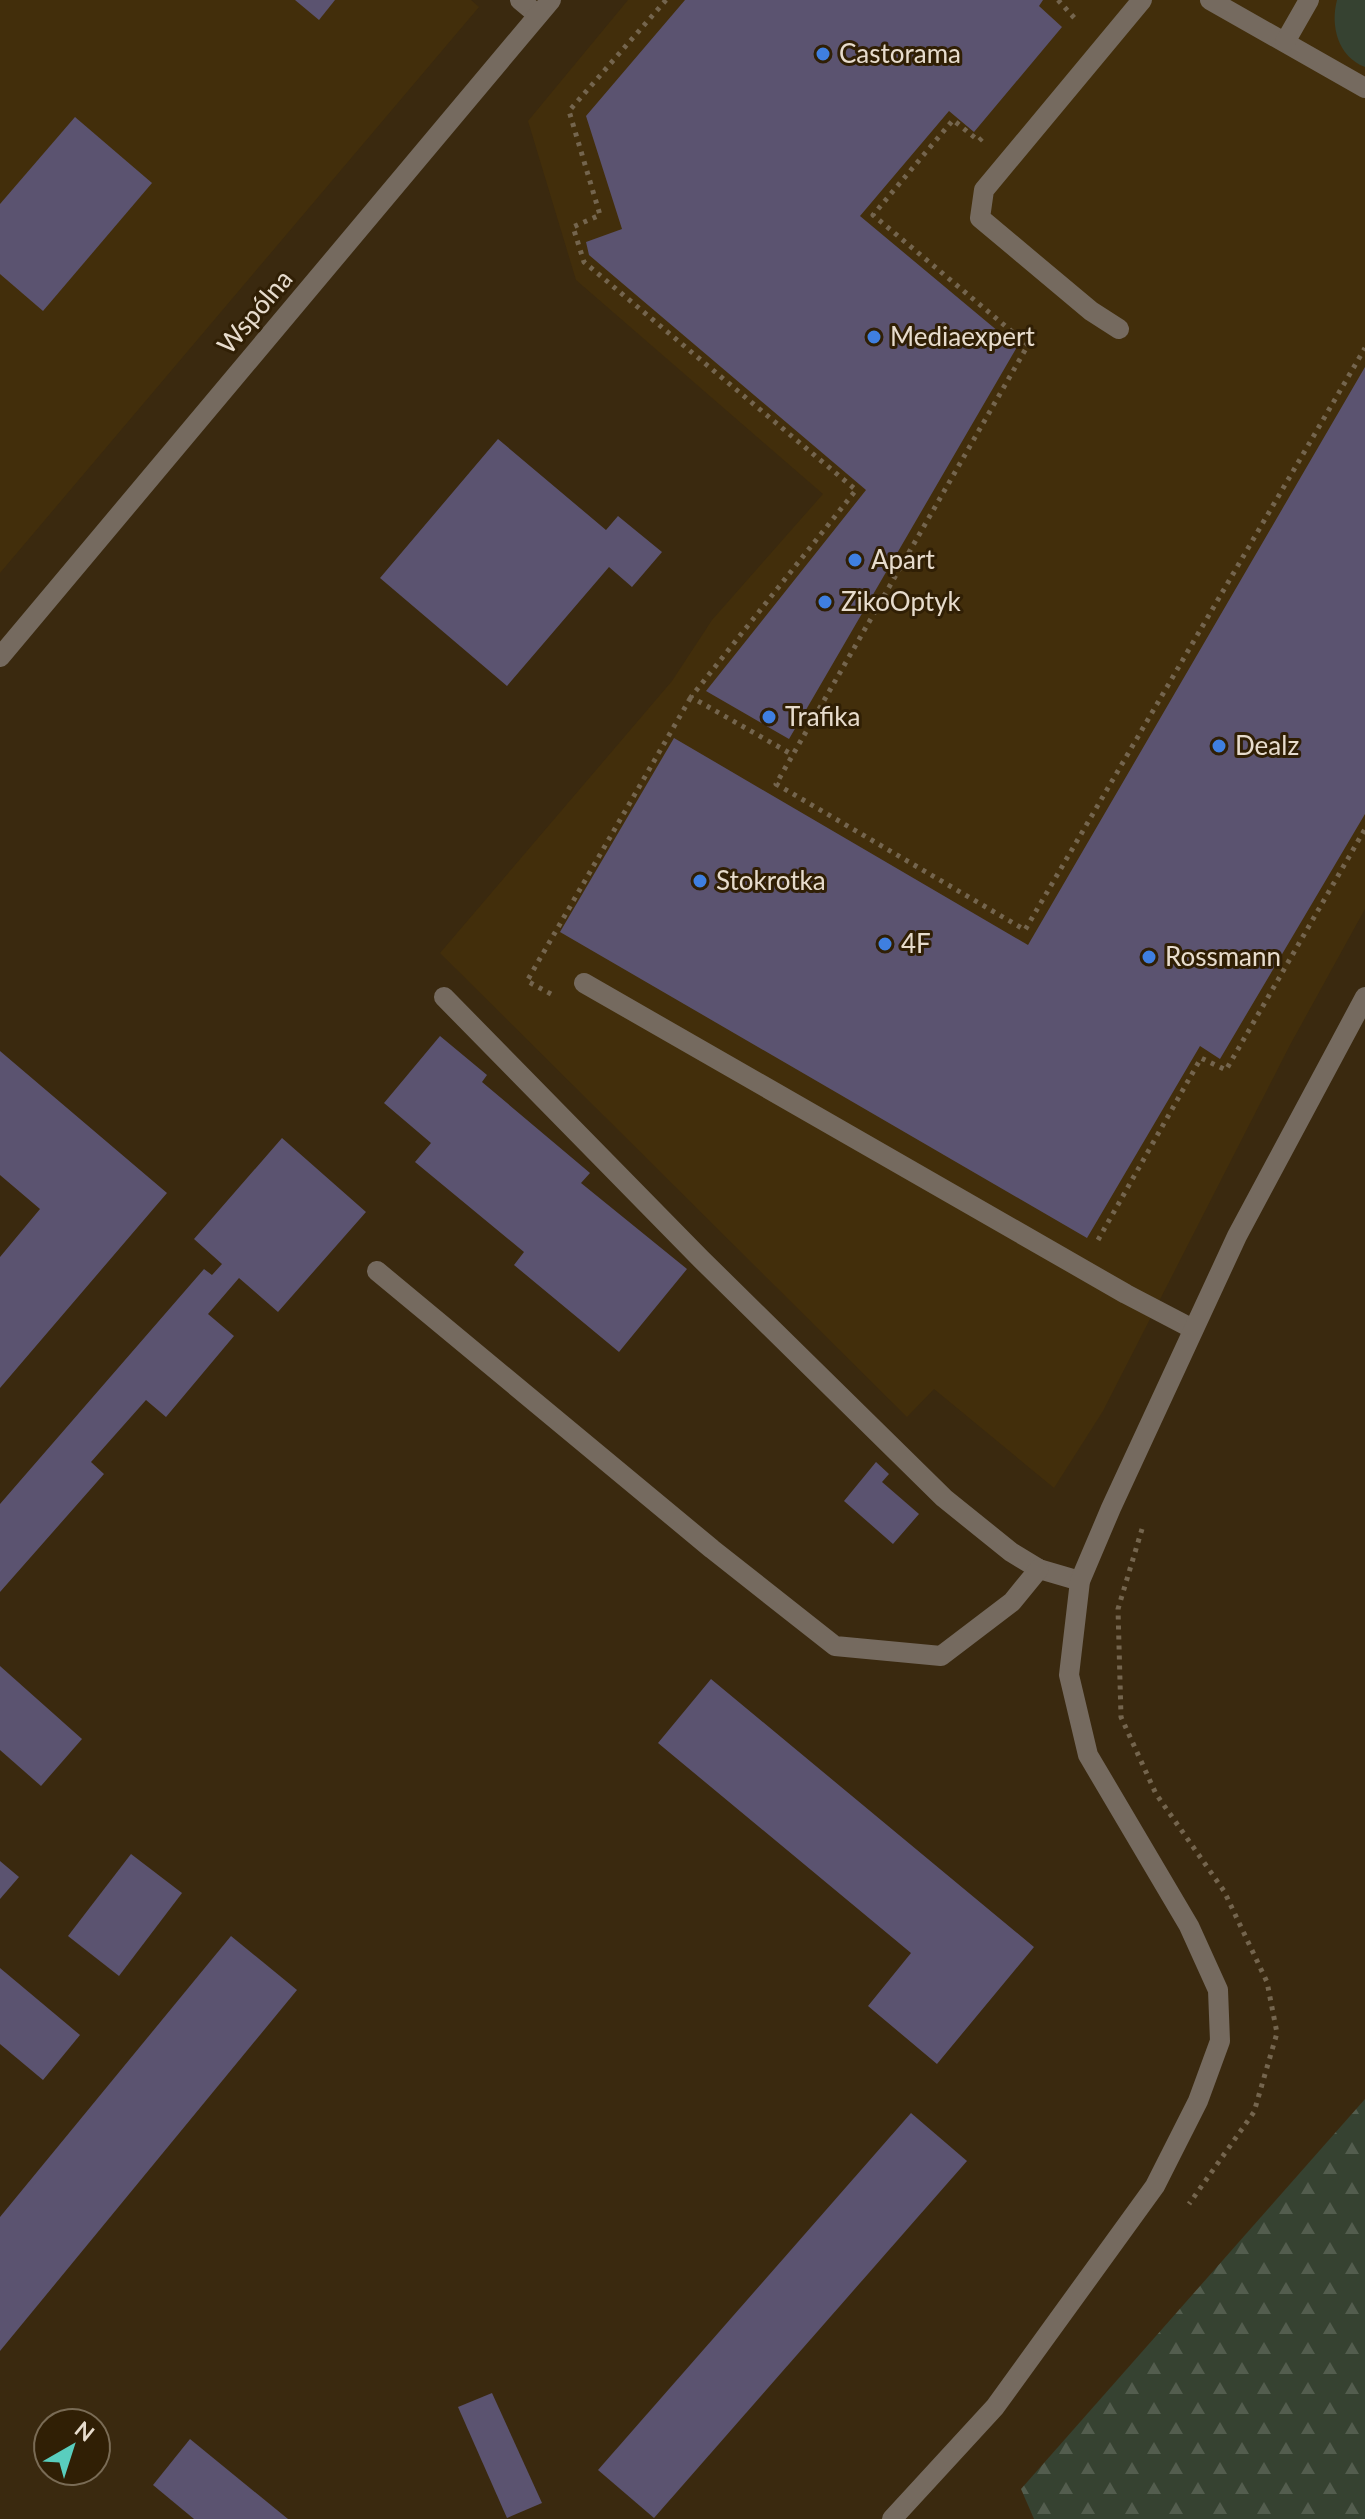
<svg xmlns="http://www.w3.org/2000/svg" width="1365" height="2519" font-family="Lato,sans-serif">
<style>
.built{fill:#422e0b}
.grass{fill:#364231}
.forest{fill:url(#forest-firs)}
.building{fill:#5b5370}
.lines{fill:none;stroke-linecap:round;stroke-linejoin:round}
.path{stroke:#74654e;stroke-width:5;stroke-dasharray:4 6;stroke-linecap:butt}
.minor{stroke:#756a5f;stroke-width:20}
.shop-dot{fill:#3f7fe0;stroke:#301f05;stroke-width:3}
.labels{text-anchor:middle;stroke-width:6;stroke-linejoin:round;paint-order:stroke}
.poi-label{font-size:26px;fill:#e7dccd;stroke:#301f05;text-anchor:start}
.street-label{font-size:26px;fill:#e7dccd;stroke:#301f05}
</style>
<defs>
<pattern id="forest-firs" width="22" height="20" patternUnits="userSpaceOnUse" patternTransform="scale(2)"><rect width="22" height="20" fill="#364231"/><path d="M5 1l3.5 6h-7zM16 11l3.5 6h-7z" fill="#535d4e"/></pattern>
</defs>
<rect width="100%" height="100%" fill="#3a290f"/>
<g class="built">
<polygon points="0,0 471,0 479,7 0,573"/>
<polygon points="628,0 1365,0 1365,909 1290,1045 1103,1411 1054,1488 934,1389 907,1417 440,953 672,681 712,620 823,494 576,280 528,121"/>
</g>
<path class="grass" d="M1337,0H1365V67C1338,57 1330,26 1337,0Z"/>
<polygon class="forest" points="1365,2099 1365,2519 1034,2519 1021,2489"/>
<g class="building">
<polygon points="295,0 335,0 319,20"/>
<polygon points="685,0 1043,0 1039,6 1062,27 974,132 949,111 860,216 1017,347 789,739 706,691 866,490 589,255 586,242 622,229 586,116"/>
<polygon points="75,117 152,183 43,311 0,274 0,204"/>
<polygon points="1365,367 1365,814 1220,1059 1200,1046 1087,1238 560,932 674,738 1028,945"/>
<polygon points="498,439 606,530 618,516 662,552 632,587 609,567 507,686 380,578"/>
<polygon points="440,1036 487,1075 482,1082 590,1173 581,1183 687,1269 619,1352 514,1265 524,1252 415,1162 431,1143 384,1103"/>
<polygon points="0,1051 167,1193 0,1388 0,1257 40,1209 0,1175"/>
<polygon points="282,1138 366,1212 278,1312 239,1278 208,1314 234,1336 166,1417 146,1400 91,1462 104,1474 0,1592 0,1504 204,1269 212,1275 222,1264 194,1239"/>
<polygon points="876,1462 889,1474 882,1482 919,1514 893,1544 844,1501"/>
<polygon points="0,1666 82,1739 41,1786 0,1750"/>
<polygon points="711,1679 1034,1947 937,2064 868,2006 911,1953 658,1743"/>
<polygon points="131,1854 182,1893 119,1976 68,1936"/>
<polygon points="0,1861 19,1877 0,1899"/>
<polygon points="231,1936 297,1990 0,2351 0,2217"/>
<polygon points="0,1968 80,2035 43,2080 0,2044"/>
<polygon points="911,2113 967,2161 654,2518 598,2470"/>
<polygon points="492,2393 542,2503 507,2518 458,2407"/>
<polygon points="190,2439 288,2519 194,2519 153,2485"/>
</g>
<g class="lines">
<g class="path">
<polyline points="666,0 569,111 600,215 573,227 584,262 856,490 691,697 793,755"/>
<polyline points="1058,0 1078,22"/>
<polyline points="982,138 979,141 953,120 873,215 1028,345 776,784 1025,930 1365,348"/>
<polyline points="551,994 527,981 691,697"/>
<polyline points="1098,1240 1201,1058 1226,1070 1365,829"/>
<polyline points="1142,1529 1118,1609 1121,1717 1156,1794 1224,1891 1267,1982 1277,2033 1254,2112 1189,2204"/>
</g>
<g class="minor">
<polyline points="520,0 538,15"/>
<polyline points="1210,0 1365,88"/>
<polyline points="1285,42 1309,0"/>
<polyline points="1119,329 1091,311 980,218 984,190 1142,0"/>
<polyline points="0,657 551,0"/>
<polyline points="584,983 1126,1294 1193,1329"/>
<polyline points="444,997 701,1259 944,1498 1011,1552 1039,1569 1080,1581"/>
<polyline points="377,1271 712,1549 835,1646 941,1656 1012,1602 1039,1569"/>
<polyline points="892,2519 995,2407 1155,2186 1198,2101 1220,2041 1218,1990 1189,1926 1088,1755 1069,1675 1080,1581 1111,1508 1237,1236 1365,997"/>
</g>
</g>
<g class="shop-dot">
<circle cx="823" cy="54" r="8"/>
<circle cx="874" cy="337" r="8"/>
<circle cx="855" cy="560" r="8"/>
<circle cx="825" cy="602" r="8"/>
<circle cx="769" cy="717" r="8"/>
<circle cx="1219" cy="746" r="8"/>
<circle cx="700" cy="881" r="8"/>
<circle cx="885" cy="944" r="8"/>
<circle cx="1149" cy="957" r="8"/>
</g>
<g class="labels">
<g class="poi-label">
<text x="839" y="63">Castorama</text>
<text x="890" y="346">Mediaexpert</text>
<text x="871" y="569">Apart</text>
<text x="841" y="611">ZikoOptyk</text>
<text x="785" y="726">Trafika</text>
<text x="1235" y="755">Dealz</text>
<text x="716" y="890">Stokrotka</text>
<text x="901" y="953">4F</text>
<text x="1165" y="966">Rossmann</text>
</g>
<g class="street-label">
<text transform="translate(255 312) rotate(-50)" y="9">Wspólna</text>
</g>
</g>
<g transform="translate(72 2447) rotate(39)"><circle r="38" fill="#301f05" stroke="#796b55" stroke-width="2"/>
<path d="M0-6L14 30L0 20L-14 30Z" fill="#59cebe"/>
<text y="-12" font-size="22" font-weight="bold" text-anchor="middle" fill="#e7dccd">N</text>
</g>
</svg>
